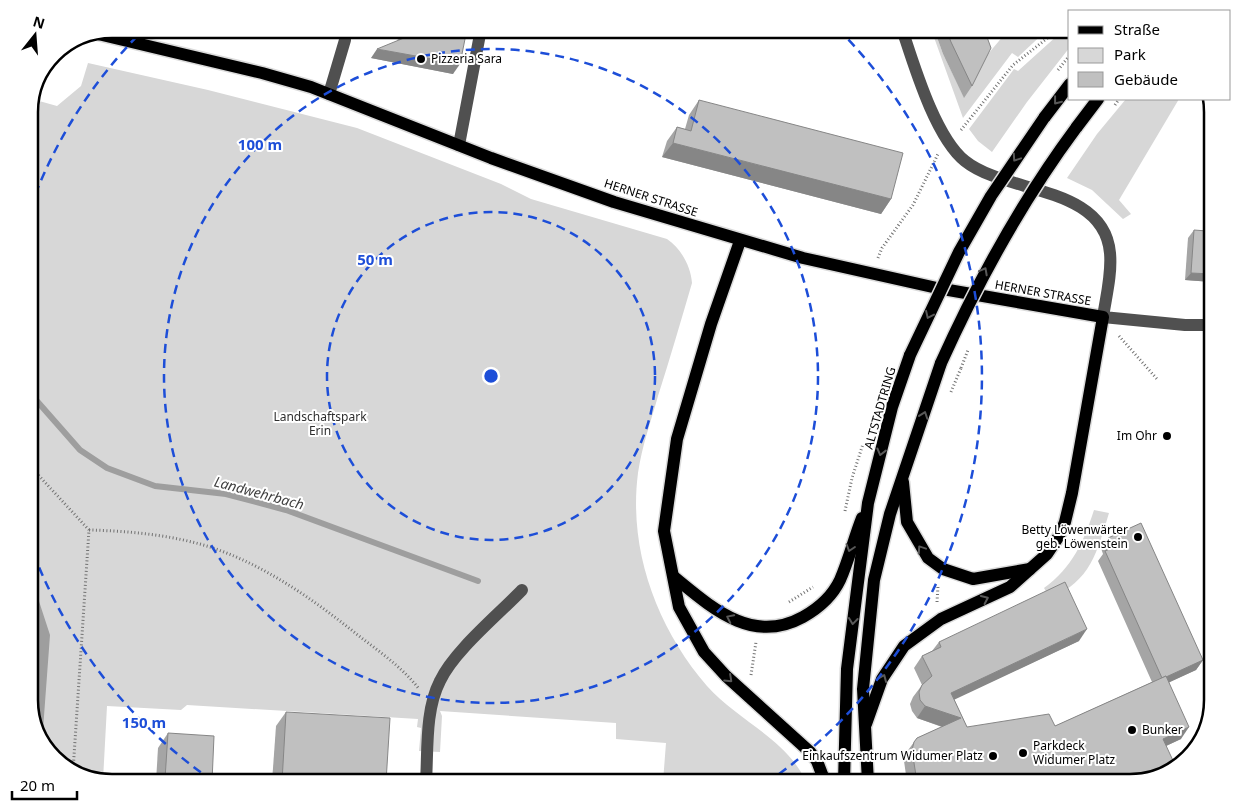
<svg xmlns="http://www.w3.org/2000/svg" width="1241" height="811" font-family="'Noto Sans',sans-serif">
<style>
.green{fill:#d7d7d7}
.water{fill:#9e9e9e}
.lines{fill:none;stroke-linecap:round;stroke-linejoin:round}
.stream{stroke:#9e9e9e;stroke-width:6}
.major-casing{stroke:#dbdbdb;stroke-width:15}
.path{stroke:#727272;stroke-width:3;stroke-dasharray:1 2.5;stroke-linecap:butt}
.minor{stroke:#505050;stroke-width:12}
.major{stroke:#000;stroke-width:12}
.major-bridge-casing{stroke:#dbdbdb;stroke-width:15;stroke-linecap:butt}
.path-bridge{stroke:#727272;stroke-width:3;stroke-dasharray:1 2.5;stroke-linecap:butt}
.major-bridge{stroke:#000;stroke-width:12}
.wall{fill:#a5a5a5}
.shaded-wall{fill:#868686}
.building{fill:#c0c0c0;stroke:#868686}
.oneway{stroke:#595959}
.ring{fill:none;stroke:#1d4ed8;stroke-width:2.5;stroke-dasharray:9 6}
.poi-dot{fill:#000;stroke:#fff;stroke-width:2}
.labels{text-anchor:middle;stroke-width:4;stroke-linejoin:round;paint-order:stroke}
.poi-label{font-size:12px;fill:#000;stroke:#fff;text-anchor:start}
.street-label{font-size:12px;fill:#000;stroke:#fff}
.park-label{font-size:12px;fill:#2e2e2e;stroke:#fff}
.water-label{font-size:14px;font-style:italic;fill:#3f3f3f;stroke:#fff}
.rim{fill:none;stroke:#000;stroke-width:2.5}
.centre{fill:#1d4ed8;stroke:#fff;stroke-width:2.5}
.ring-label{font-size:15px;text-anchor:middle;font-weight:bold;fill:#1d4ed8;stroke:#fff;stroke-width:4;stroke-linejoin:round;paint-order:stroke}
</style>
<rect width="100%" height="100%" fill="#fff"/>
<g class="green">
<polygon points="931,29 934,29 943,54 964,97 983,60 1009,29 1048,29 1018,57 1012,53 963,118"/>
<polygon points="1070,29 1070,47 1027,102 992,152 978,141 969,129 1014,69 1018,71 1059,34 1062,35"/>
<path d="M88,63L208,90L357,128L501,184L531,199L667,239C681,248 691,267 692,283C681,321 670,358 658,396C651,421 642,446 638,473C628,550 657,628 707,686C737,720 788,740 806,782H663L666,743L616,739V723L440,711L442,716L440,752L419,751L421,728L417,727L418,719L187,705L181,710L107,706L103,780L66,769L40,741L29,705V106L32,99L57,106L81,86Z"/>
<polygon points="1126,99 1179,99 1119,200 1131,214 1123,219 1092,190 1067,178 1097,134"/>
<path d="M1094,510L1109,513C1097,552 1091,581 1050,598L1044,588C1072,568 1084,541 1094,510Z"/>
</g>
<polygon class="water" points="29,532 36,559 36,592 50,635 42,743 29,705"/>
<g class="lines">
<g class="stream">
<polyline points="29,180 34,159"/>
<polyline points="29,392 80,450 107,468 155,486 226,494 286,510 478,581"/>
</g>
<defs>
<g id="major">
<polyline points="98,34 262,73 311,87 491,158 614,202 803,258 937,288 1103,317 1072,493 1065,522 1059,536 1047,554 1010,587 941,619 904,646 882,679 866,724"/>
<polyline points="1044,118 1070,84"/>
<polyline points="1076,128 1098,99"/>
<polyline points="740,241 711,324 677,439 664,531 679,607 704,652 726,676 810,752 817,761 825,782"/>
<polyline points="903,482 907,522 928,558 943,569 973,579 1030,569"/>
<path d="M674,577C712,608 752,645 803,617C819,608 832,597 840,580C849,560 854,538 862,518"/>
<polyline points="844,782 847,669 868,503 892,407 910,355"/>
<polyline points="868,782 863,689 874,580 890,514 941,363"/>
</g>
</defs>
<use href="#major" class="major-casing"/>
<g class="path">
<polyline points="1058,70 1070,55"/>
<polyline points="1115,105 1119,99"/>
<polyline points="961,130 1013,65 1059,29"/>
<polyline points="878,258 882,248 913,205 938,154"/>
<polyline points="1119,336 1157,379"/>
<polyline points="1210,389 1212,388"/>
<polyline points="951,392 961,368"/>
<polyline points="29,465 89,530 73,771"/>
<polyline points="845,511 852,478 863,444"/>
<path d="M89,530C129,531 172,535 210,547C265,565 314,600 359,636C380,652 403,668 419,689"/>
<polyline points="789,602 813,587"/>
<polyline points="937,602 938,586"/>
<polyline points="751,675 756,642"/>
</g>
<g class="minor">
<path d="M902,29C914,65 935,137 965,161C1006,194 1104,185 1110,253C1112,274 1106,297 1103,317L1185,325H1212"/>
<polyline points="329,94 345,40 344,29"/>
<polyline points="459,145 481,29"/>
<path d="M426,782C428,750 425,710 440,681C454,651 498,615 522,590"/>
</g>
<use href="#major" class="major"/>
<defs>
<g id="major-bridge">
<polyline points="910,355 959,252 991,196 1044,118"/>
<path d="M941,363C979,279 1021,202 1076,128"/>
</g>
</defs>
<use href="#major-bridge" class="major-bridge-casing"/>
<polyline class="path-bridge" points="961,368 968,350"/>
<use href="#major-bridge" class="major-bridge"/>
</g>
<g class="wall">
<polygon points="399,29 467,29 453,74 371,58 400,40 397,39"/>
<polygon points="934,29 984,29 972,86 964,98 943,54"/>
<polygon points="699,100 891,199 881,214 662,157 667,141 677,127 685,129 689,115"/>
<polygon points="1194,230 1212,282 1185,280 1188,238"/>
<polygon points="1108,538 1203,660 1196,670 1169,682 1181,739 1166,746 1130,782 907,782 904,761 906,753 917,738 942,727 917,718 912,711 910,704 913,697 922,685 914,668 922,656 932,651 939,642 1079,641 954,699 967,727 1055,726 1152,682 1098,561 1103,554 1101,548"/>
<polygon points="286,712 386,782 272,782 276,726"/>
<polygon points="168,733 212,782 156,782 158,748"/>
</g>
<g class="shaded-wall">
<polygon points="403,30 416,33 409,43 397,39"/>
<polygon points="377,49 460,64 453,74 371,58"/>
<polygon points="673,143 891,199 881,214 662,157"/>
<polygon points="1191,273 1212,274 1212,282 1185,280"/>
<polygon points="1087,629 1079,641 943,705 951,693"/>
<polygon points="1203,660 1196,670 1155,689 1162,679"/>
<polygon points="925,706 961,718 952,730 917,718"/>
<polygon points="1189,727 1181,739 1155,751 1163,739"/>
<polygon points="165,779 212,782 163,782"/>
</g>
<g class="building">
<polygon points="404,29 467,29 460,64 377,49 416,33 403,30"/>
<polygon points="946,29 984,29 991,48 972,86 951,42"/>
<polygon points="699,100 903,153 891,199 673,143 677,127 691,131"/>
<polygon points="1194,230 1207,231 1209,234 1212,234 1212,274 1191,273"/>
<polygon points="1141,523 1203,660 1166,677 1166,676 1162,678 1105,551 1112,548 1108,538"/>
<polygon points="1065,582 1087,629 951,693 967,727 1049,714 1055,726 1166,676 1189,727 1163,739 1176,767 1171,771 1130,782 917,782 912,750 914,742 917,738 961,718 925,706 920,700 919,692 922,685 932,676 922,656 941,647 939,642"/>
<polygon points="286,712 390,718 386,782 282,782"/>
<polygon points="168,733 214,736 212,782 165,779"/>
</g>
<defs><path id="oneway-chevron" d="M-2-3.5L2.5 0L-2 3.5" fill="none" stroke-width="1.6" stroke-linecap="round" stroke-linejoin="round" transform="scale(1.25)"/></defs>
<g class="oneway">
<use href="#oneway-chevron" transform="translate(1057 101) rotate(128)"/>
<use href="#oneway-chevron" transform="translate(1016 158) rotate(124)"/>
<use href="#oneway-chevron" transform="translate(984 271) rotate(-62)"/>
<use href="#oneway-chevron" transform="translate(929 315) rotate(115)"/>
<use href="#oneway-chevron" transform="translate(924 415) rotate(-71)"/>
<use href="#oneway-chevron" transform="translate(881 452) rotate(104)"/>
<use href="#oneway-chevron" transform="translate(850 548) rotate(108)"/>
<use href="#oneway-chevron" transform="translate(921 549) rotate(-124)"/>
<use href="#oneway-chevron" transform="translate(985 599) rotate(-25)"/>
<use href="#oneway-chevron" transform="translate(730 618) rotate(-154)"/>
<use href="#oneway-chevron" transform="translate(853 621) rotate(97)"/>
<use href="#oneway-chevron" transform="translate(883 678) rotate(-67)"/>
<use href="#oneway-chevron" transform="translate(729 679) rotate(43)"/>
</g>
<g class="ring">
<circle cx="491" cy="376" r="164"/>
<circle cx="491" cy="376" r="327"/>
<path d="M213 781A491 491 0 0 1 30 544M30 208A491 491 0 0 1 144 29M838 29A491 491 0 0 1 769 781"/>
</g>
<g class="poi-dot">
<circle cx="421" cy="59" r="5"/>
<circle cx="1167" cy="436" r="5"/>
<circle cx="1138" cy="537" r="5"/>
<circle cx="1132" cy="730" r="5"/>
<circle cx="1023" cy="753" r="5"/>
<circle cx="993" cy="756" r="5"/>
</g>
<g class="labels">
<g class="poi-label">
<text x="431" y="63">Pizzeria Sara</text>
<text x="1157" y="440" text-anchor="end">Im Ohr</text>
<text x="1128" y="534" text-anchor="end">Betty Löwenwärter<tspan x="1128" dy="14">geb. Löwenstein</tspan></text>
<text x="1142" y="734">Bunker</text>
<text x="1033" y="750">Parkdeck<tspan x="1033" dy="14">Widumer Platz</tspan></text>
<text x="983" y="760" text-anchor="end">Einkaufszentrum Widumer Platz</text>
</g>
<g class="street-label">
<text transform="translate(651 198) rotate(18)" y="4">HERNER STRASSE</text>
<text transform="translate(1043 293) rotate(10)" y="4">HERNER STRASSE</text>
<text transform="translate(880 408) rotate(-74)" y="4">ALTSTADTRING</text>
</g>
<g class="park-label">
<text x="320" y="421">Landschaftspark<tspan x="320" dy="14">Erin</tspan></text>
</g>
<g class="water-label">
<text transform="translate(259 493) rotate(15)" y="5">Landwehrbach</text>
</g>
</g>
<path d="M0 0H1241V811H0ZM112 38H1130A74 74 0 0 1 1204 112V700A74 74 0 0 1 1130 774H112A74 74 0 0 1 38 700V112A74 74 0 0 1 112 38Z" fill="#fff" fill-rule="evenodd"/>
<path class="rim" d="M112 38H1130A74 74 0 0 1 1204 112V700A74 74 0 0 1 1130 774H112A74 74 0 0 1 38 700V112A74 74 0 0 1 112 38Z"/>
<circle cx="491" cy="376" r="8" class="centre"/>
<g class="ring-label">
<text x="260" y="150">100 m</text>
<text x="375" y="265">50 m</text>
<text x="144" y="728">150 m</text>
</g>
<rect x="1068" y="10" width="162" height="90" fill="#ffffff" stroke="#999999"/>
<rect x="1078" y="26" width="25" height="8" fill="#000000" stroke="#999999"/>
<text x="1114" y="35" font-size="15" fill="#000000">Straße</text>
<rect x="1078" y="48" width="25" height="15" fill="#d7d7d7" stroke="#999999"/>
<text x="1114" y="60" font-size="15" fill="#000000">Park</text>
<rect x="1078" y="72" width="25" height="15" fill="#c0c0c0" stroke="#999999"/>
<text x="1114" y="85" font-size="15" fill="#000000">Gebäude</text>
<g transform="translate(35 35) rotate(17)" stroke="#ffffff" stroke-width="4" paint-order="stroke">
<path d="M0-4L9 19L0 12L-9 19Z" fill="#000000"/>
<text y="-8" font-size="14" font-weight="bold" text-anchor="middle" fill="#000000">N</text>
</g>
<path d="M12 791v8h65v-8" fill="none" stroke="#000000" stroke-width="2.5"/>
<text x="20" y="791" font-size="15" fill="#000000" stroke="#ffffff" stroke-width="4" paint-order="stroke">20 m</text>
</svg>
